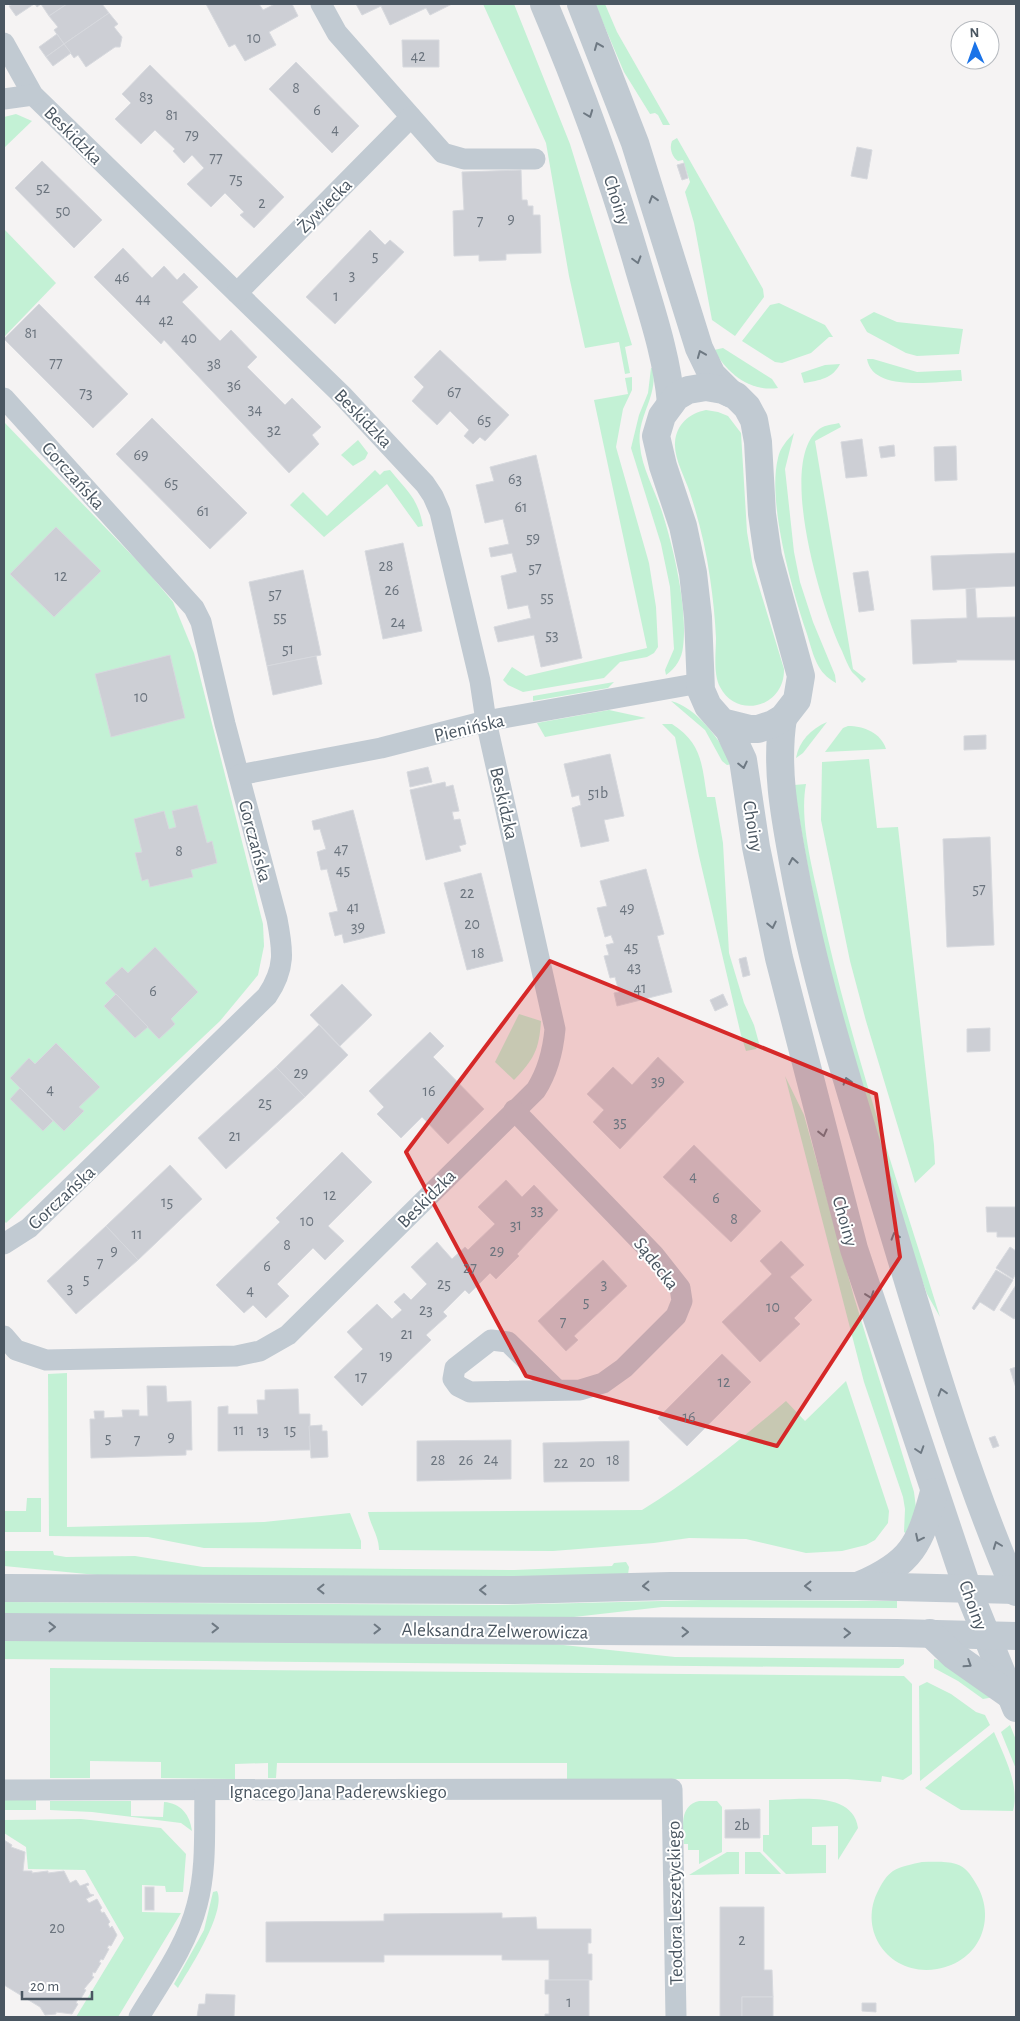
<svg xmlns="http://www.w3.org/2000/svg" width="1020" height="2021" font-family="'Alegreya Sans',sans-serif">
<style>
.green{fill:#c3f1d5}
.building{fill:#cdcfd5;stroke:#d7d9de}
.lines{fill:none;stroke-linecap:round;stroke-linejoin:round}
.minor{stroke:#c1cad2;stroke-width:21}
.tertiary{stroke:#c1cad2;stroke-width:28}
.oneway{stroke:#6e7983}
.marked{fill:#d62828;fill-opacity:0.2;stroke:#d62828;stroke-width:4;stroke-linejoin:round}
.labels{text-anchor:middle;stroke-width:4;stroke-linejoin:round;paint-order:stroke}
.number-label{font-size:16px;fill:#6b747e}
.street-label{font-size:19px;fill:#4a5661;stroke:#fff}
</style>
<rect width="100%" height="100%" fill="#f5f3f3"/>
<g class="green">
<polygon points="483,4 514,4 570,144 632,345 625,347 630,373 625,374 619,342 585,348 569,276 546,143"/>
<polygon points="595,4 605,4 617,32 670,125 663,125 658,115 655,113 650,114 624,72"/>
<polygon points="16,114 32,121 4,148 4,117"/>
<path d="M677,138L763,289L764,297L735,336L712,320L694,223L685,192L690,182L683,160L678,161C672,157 669,148 672,141Z"/>
<polygon points="4,229 56,283 4,337"/>
<polygon points="779,303 825,325 833,337 829,337 811,353 782,363 775,362 742,341 770,305"/>
<polygon points="874,312 897,322 963,329 959,354 917,356 906,353 867,332 860,320"/>
<path d="M723,348L772,379L778,388C749,392 727,373 714,350Z"/>
<path d="M867,359H873L917,372L961,370L962,381C935,381 873,393 867,359Z"/>
<path d="M840,364C832,379 820,380 804,383L801,373L825,365Z"/>
<path d="M651,368H653C658,398 636,417 640,446C642,469 656,492 663,515C674,550 688,610 683,647C682,658 676,668 666,675L665,670L674,649L670,587L661,544L631,448L639,415L648,393Z"/>
<polygon points="632,377 632,390 623,409 616,447 649,563 656,607 658,647 654,653 647,657 620,662 604,678 523,692 508,685 503,680 512,667 526,676 647,648 594,400 628,394 625,378"/>
<path d="M706,410L718,412L728,416L741,433L747,532L753,567L784,669C785,707 737,720 720,687C713,673 716,653 716,638C715,618 713,598 710,578C706,549 699,520 690,493C685,477 674,459 675,443C676,424 690,413 706,410Z"/>
<polygon points="4,422 148,572 173,602 194,653 263,924 264,946 258,975 220,1021 6,1223 4,1221"/>
<path d="M839,423L841,427L815,441L853,669L866,679L862,683C859,678 856,676 852,672C848,666 845,658 842,651C822,610 778,466 817,431C823,425 831,425 839,423Z"/>
<path d="M794,433L785,469L794,552L800,582L813,622L835,675L836,683C829,679 823,674 819,667C813,657 810,643 806,631C792,589 767,502 778,458C780,448 787,440 794,433Z"/>
<polygon points="358,440 368,453 365,459 353,466 341,455"/>
<path d="M375,470L380,475L384,471L390,470C407,491 418,498 423,526L418,527L387,484L324,537L290,505L303,492L327,516Z"/>
<polygon points="614,682 608,688 533,701 533,696"/>
<path d="M671,701C698,708 720,741 733,764L727,765L722,761L705,730Z"/>
<polygon points="609,710 646,718 545,737 537,723"/>
<path d="M827,722L803,753L796,758C799,741 811,729 827,722Z"/>
<path d="M662,724H672C702,743 702,765 707,797H715L723,843L729,953L744,1003L754,1025L759,1043L756,1049L746,1051L741,1035L699,856L675,737Z"/>
<path d="M848,726C864,726 881,733 886,749L825,752L843,728Z"/>
<polygon points="869,759 877,828 898,827 934,1145 935,1164 915,1183 866,1021 850,961 821,820 822,762"/>
<path d="M806,784C799,821 813,871 821,908C851,1047 898,1182 940,1317L927,1294L915,1260C885,1161 851,1062 827,961C814,903 803,844 794,785Z"/>
<path d="M519,1014L541,1021C539,1050 534,1059 514,1080L495,1062Z"/>
<polygon points="785,1076 804,1115 854,1297 914,1492 916,1508 910,1536 904,1532 905,1509 903,1497 864,1382"/>
<polygon points="67,1373 67,1527 264,1522 350,1513 361,1541 361,1549 204,1548 148,1537 49,1536 48,1374"/>
<path d="M846,1381L889,1511L888,1523L875,1540L866,1545L842,1551L806,1553L746,1539L689,1538L654,1543L553,1551L379,1550C379,1536 370,1525 368,1512L642,1510C694,1478 740,1440 786,1401L805,1421Z"/>
<polygon points="27,1498 41,1498 41,1532 4,1532 4,1511 26,1511"/>
<polygon points="4,1551 53,1551 54,1555 66,1557 135,1556 203,1567 514,1570 612,1566 614,1563 626,1562 629,1567 628,1575 570,1578 97,1575 4,1566"/>
<polygon points="702,1600 897,1601 897,1608 662,1607 565,1618 4,1614 4,1602 498,1605"/>
<polygon points="4,1639 554,1644 675,1657 904,1659 904,1664 899,1668 4,1659"/>
<polygon points="934,1659 941,1661 994,1697 983,1699 958,1681 934,1668"/>
<polygon points="50,1668 904,1676 912,1684 912,1774 903,1780 882,1776 881,1782 847,1779 567,1779 567,1763 277,1763 276,1778 268,1778 268,1763 235,1764 235,1779 161,1778 161,1762 90,1761 90,1778 50,1778"/>
<polygon points="927,1682 951,1694 976,1712 985,1715 990,1725 920,1781 919,1686"/>
<polygon points="1010,1725 1016,1740 1016,1769 1001,1732"/>
<path d="M994,1732C1004,1756 1020,1785 1013,1811L961,1810L925,1788Z"/>
<rect x="4" y="1800" width="32" height="10"/>
<path d="M769,1800C796,1800 853,1790 858,1828L838,1860V1826L812,1827V1845H826V1873L786,1874L763,1851V1835H769Z"/>
<path d="M50,1801H131V1816L163,1817L164,1802C181,1803 190,1815 192,1831L181,1823L92,1812L50,1810Z"/>
<path d="M699,1801H717L722,1807V1852L699,1864V1850H688V1844H684C683,1827 679,1806 699,1801Z"/>
<polygon points="81,1819 161,1828 186,1854 183,1892 166,1892 165,1886 142,1885 142,1912 181,1913 118,2017 76,2017 124,1938 85,1870 28,1869 26,1847 4,1833 4,1820"/>
<polygon points="727,1852 739,1852 739,1874 689,1875"/>
<polygon points="745,1852 760,1852 781,1874 745,1874"/>
<path d="M922,1862C933,1862 946,1861 956,1864C966,1867 970,1874 975,1882C998,1918 980,1962 937,1969C890,1977 856,1931 879,1889C882,1883 887,1875 893,1871C901,1866 913,1864 922,1862Z"/>
<path d="M217,1891C227,1911 189,1970 178,1988L174,1984L204,1930L213,1892Z"/>
</g>
<g class="building">
<polygon points="13,4 34,4 16,16 9,6"/>
<polygon points="35,4 67,4 49,16 41,4 37,7"/>
<polygon points="67,4 102,4 109,13 64,44 54,30 58,27 49,16"/>
<polygon points="206,4 259,4 263,10 275,4 292,4 298,16 269,32 276,45 245,61 235,44 229,47"/>
<polygon points="356,4 452,4 430,15 426,8 390,25 381,6 362,15"/>
<polygon points="109,13 118,24 114,27 122,37 120,47 115,47 86,67 78,55 74,58 64,44"/>
<polygon points="57,34 64,44 46,57 39,47"/>
<polygon points="402,40 439,40 439,67 403,67"/>
<polygon points="64,44 71,53 53,66 46,57"/>
<polygon points="296,62 359,126 332,153 269,89"/>
<polygon points="150,65 284,197 254,228 240,215 244,212 225,193 211,207 187,184 204,168 192,155 184,163 173,151 175,149 155,130 141,144 115,119 131,103 122,94"/>
<polygon points="857,147 872,150 867,179 851,176"/>
<polygon points="42,161 102,220 74,248 15,188"/>
<polygon points="684,163 688,178 682,180 677,165"/>
<polygon points="521,170 522,200 527,200 528,206 533,206 533,215 540,215 541,253 506,254 506,260 479,261 479,255 454,256 453,211 464,210 462,172"/>
<polygon points="370,230 385,245 390,240 404,252 335,324 306,297"/>
<polygon points="123,248 152,278 164,266 177,280 184,273 198,287 182,302 220,341 231,330 257,357 247,367 285,405 292,398 321,427 312,435 319,444 289,473 164,340 161,344 94,277"/>
<polygon points="39,304 128,394 93,428 4,339"/>
<polygon points="440,350 509,415 485,441 480,437 473,444 464,436 469,430 450,411 437,425 412,401 424,387 414,377"/>
<polygon points="152,418 247,513 210,549 116,454"/>
<polygon points="862,439 867,476 846,478 841,442"/>
<polygon points="894,445 895,456 881,458 879,447"/>
<polygon points="956,446 957,480 935,481 934,447"/>
<polygon points="536,455 582,658 541,667 534,635 498,642 494,627 531,618 528,605 508,609 501,576 517,572 512,553 491,557 489,548 509,544 503,519 485,523 476,485 494,481 490,467"/>
<polygon points="56,527 101,571 54,617 10,574"/>
<polygon points="403,543 422,631 383,639 365,551"/>
<polygon points="1016,553 1016,586 933,590 931,556"/>
<polygon points="303,570 321,655 267,666 249,582"/>
<polygon points="868,571 874,610 859,612 853,573"/>
<polygon points="975,588 977,618 1016,617 1016,660 956,660 957,662 913,664 911,620 967,618 966,589"/>
<polygon points="170,655 185,718 111,737 95,674"/>
<polygon points="316,656 322,684 273,695 267,666"/>
<polygon points="986,735 986,749 964,750 964,736"/>
<polygon points="610,754 624,816 604,820 609,841 581,847 572,808 581,805 579,795 572,797 564,764"/>
<polygon points="428,767 432,782 410,787 407,772"/>
<polygon points="445,782 446,787 453,785 459,811 452,812 454,820 460,819 466,844 459,846 461,851 426,860 410,790"/>
<polygon points="197,805 207,843 212,841 217,863 191,870 193,877 150,887 148,879 142,881 135,853 142,852 134,819 164,811 169,829 176,827 172,811"/>
<polygon points="353,810 385,933 344,943 342,934 335,936 329,913 338,911 327,869 321,870 317,852 326,849 320,829 314,830 312,821"/>
<polygon points="990,837 994,945 947,947 943,839"/>
<polygon points="646,869 664,934 657,936 672,992 617,1006 614,993 619,992 615,977 610,978 604,956 609,955 606,945 614,943 611,935 605,937 597,908 607,906 600,881"/>
<polygon points="481,873 503,961 467,970 444,883"/>
<polygon points="155,947 198,992 171,1019 175,1024 159,1039 105,983 122,967 128,973"/>
<polygon points="746,957 750,975 743,977 739,959"/>
<polygon points="342,984 372,1015 340,1046 310,1015"/>
<polygon points="116,994 148,1027 135,1038 104,1006"/>
<polygon points="723,994 728,1005 715,1011 710,1000"/>
<polygon points="319,1025 348,1055 305,1097 276,1067"/>
<polygon points="990,1028 990,1051 967,1052 967,1029"/>
<polygon points="430,1032 444,1046 433,1057 484,1109 448,1144 422,1117 401,1138 377,1114 384,1107 369,1091"/>
<polygon points="56,1043 100,1087 79,1107 84,1111 64,1131 10,1078 29,1058 35,1064"/>
<polygon points="658,1057 684,1082 620,1149 593,1122 604,1110 587,1094 613,1067 632,1085"/>
<polygon points="276,1067 305,1097 226,1169 198,1138"/>
<polygon points="20,1088 53,1121 43,1131 10,1099"/>
<polygon points="694,1145 761,1211 731,1242 663,1177"/>
<polygon points="342,1152 372,1182 328,1226 344,1241 325,1260 313,1248 277,1284 289,1296 266,1318 253,1305 244,1313 216,1285 280,1222 276,1218"/>
<polygon points="170,1165 202,1199 138,1260 106,1226"/>
<polygon points="506,1180 522,1197 534,1185 558,1210 517,1254 519,1256 496,1279 490,1273 469,1294 465,1290 443,1312 447,1316 426,1335 431,1340 362,1406 334,1377 363,1349 347,1332 377,1304 392,1319 402,1310 394,1302 404,1293 411,1300 427,1284 411,1267 437,1242 452,1259 465,1247 468,1250 495,1224 478,1207"/>
<polygon points="986,1207 1016,1207 1016,1237 997,1237 997,1232 987,1232"/>
<polygon points="106,1226 138,1260 76,1314 47,1281"/>
<polygon points="781,1241 804,1265 790,1277 812,1300 794,1318 800,1324 760,1362 722,1322 772,1274 760,1261"/>
<polygon points="1010,1247 1016,1251 1016,1273 1013,1279 996,1268"/>
<polygon points="603,1260 627,1286 574,1336 578,1340 566,1351 538,1321"/>
<polygon points="996,1270 1013,1280 994,1311 980,1302 974,1310 972,1308"/>
<polygon points="1016,1285 1016,1316 1014,1319 1000,1310"/>
<polygon points="722,1354 751,1382 687,1446 658,1418"/>
<polygon points="1016,1367 1016,1388 1010,1369"/>
<polygon points="147,1386 166,1386 167,1402 191,1401 192,1450 186,1450 186,1455 91,1458 90,1419 95,1419 94,1411 104,1411 104,1418 123,1417 122,1410 139,1410 139,1416 148,1416"/>
<polygon points="298,1389 299,1414 310,1414 310,1450 218,1451 218,1407 228,1406 228,1414 258,1414 257,1400 265,1400 265,1390"/>
<polygon points="322,1425 322,1431 327,1431 328,1457 311,1458 309,1426"/>
<polygon points="995,1436 999,1446 993,1448 989,1438"/>
<polygon points="511,1440 511,1479 417,1481 417,1441"/>
<polygon points="629,1441 629,1481 544,1482 543,1443"/>
<polygon points="760,1809 760,1838 725,1838 725,1810"/>
<polygon points="4,1840 12,1845 11,1847 25,1852 23,1871 32,1871 32,1873 48,1871 48,1873 64,1871 70,1883 76,1880 80,1886 88,1883 89,1885 86,1886 90,1894 94,1895 86,1899 89,1903 97,1899 102,1908 100,1910 102,1913 104,1912 110,1922 108,1924 110,1928 112,1926 117,1935 111,1946 109,1945 107,1948 109,1949 103,1960 101,1959 99,1962 101,1963 95,1973 93,1972 92,1976 94,1977 84,1989 86,1990 80,2000 78,1999 76,2003 78,2004 72,2014 56,2012 56,2014 45,2015 40,2007 4,1985"/>
<rect x="145" y="1887" width="9" height="23"/>
<polygon points="720,1907 764,1907 764,1970 772,1970 773,1997 742,1997 742,2017 720,2017"/>
<polygon points="502,1913 502,1918 536,1917 537,1929 591,1929 591,1943 588,1943 588,1954 592,1954 592,1980 549,1980 549,1960 502,1960 502,1955 384,1955 384,1962 266,1962 266,1922 384,1921 384,1914"/>
<polygon points="545,1980 589,1980 589,2017 545,2017 545,2014 549,2014 549,1994 545,1994"/>
<polygon points="206,1994 235,1995 234,2017 197,2017 199,2004 205,2004"/>
<rect x="742" y="1997" width="31" height="20"/>
<polygon points="862,2003 876,2003 876,2012 862,2011"/>
</g>
<g class="lines">
<g class="minor">
<polyline points="321,4 337,33 443,153 464,159 535,159"/>
<path d="M4,43L33,95L342,395L425,484L433,496L440,512L480,681L486,721L555,1029C553,1051 548,1071 536,1090L288,1335L260,1351L236,1356L46,1360L16,1350L4,1336"/>
<polyline points="4,99 33,95"/>
<polyline points="237,293 411,117"/>
<path d="M4,398L194,608L201,622L225,724L277,919C283,950 286,968 267,996L29,1228L4,1244"/>
<polyline points="239,775 381,748 486,721 700,683"/>
<polyline points="514,1110 654,1255 680,1288 682,1301 676,1316 624,1368 603,1383 580,1390 470,1392 458,1386 453,1379 455,1368 491,1340 508,1342 556,1389"/>
<polyline points="4,1790 672,1789 676,2017"/>
<path d="M139,2017C160,1982 187,1945 197,1905C207,1868 204,1829 205,1791"/>
</g>
<g class="tertiary">
<path d="M544,4C581,91 613,179 639,269C652,313 667,357 671,403"/>
<polyline points="581,4 635,143 699,348 712,375 730,393"/>
<path d="M783,718C775,768 785,818 794,867C814,976 847,1080 879,1185C921,1322 959,1460 1016,1592"/>
<polyline points="722,722 750,729 758,729 773,724 783,718 797,700 801,676 768,556 762,514 758,442 754,420 747,407 736,396 723,390 706,387 688,390 676,397 662,416 656,436 663,466 683,526 693,573 698,617 701,690 708,706 729,730 743,760 756,847 779,958 854,1249 968,1590 1016,1708"/>
<path d="M860,1585C912,1563 920,1544 934,1492"/>
<polyline points="4,1588 514,1590 670,1586 857,1586 1016,1590"/>
<polyline points="4,1627 897,1633 1016,1636"/>
<polyline points="930,1633 953,1655 1010,1695"/>
</g>
</g>
<defs><path id="oneway-chevron" d="M-2-3.5L2.5 0L-2 3.5" fill="none" stroke-width="1.6" stroke-linecap="round" stroke-linejoin="round" transform="scale(1.25)"/></defs>
<g class="oneway">
<use href="#oneway-chevron" transform="translate(598 46) rotate(-112)"/>
<use href="#oneway-chevron" transform="translate(589 114) rotate(69)"/>
<use href="#oneway-chevron" transform="translate(653 199) rotate(-107)"/>
<use href="#oneway-chevron" transform="translate(637 260) rotate(74)"/>
<use href="#oneway-chevron" transform="translate(701 354) rotate(-112)"/>
<use href="#oneway-chevron" transform="translate(743 765) rotate(77)"/>
<use href="#oneway-chevron" transform="translate(793 861) rotate(-100)"/>
<use href="#oneway-chevron" transform="translate(772 925) rotate(78)"/>
<use href="#oneway-chevron" transform="translate(847 1081) rotate(-107)"/>
<use href="#oneway-chevron" transform="translate(823 1133) rotate(76)"/>
<use href="#oneway-chevron" transform="translate(895 1236) rotate(-107)"/>
<use href="#oneway-chevron" transform="translate(870 1295) rotate(71)"/>
<use href="#oneway-chevron" transform="translate(942 1392) rotate(-107)"/>
<use href="#oneway-chevron" transform="translate(920 1450) rotate(72)"/>
<use href="#oneway-chevron" transform="translate(919 1538) rotate(116)"/>
<use href="#oneway-chevron" transform="translate(997 1545) rotate(-111)"/>
<use href="#oneway-chevron" transform="translate(646 1586) rotate(178)"/>
<use href="#oneway-chevron" transform="translate(808 1586) rotate(-180)"/>
<use href="#oneway-chevron" transform="translate(321 1589) rotate(-180)"/>
<use href="#oneway-chevron" transform="translate(483 1590) rotate(-180)"/>
<use href="#oneway-chevron" transform="translate(52 1627)"/>
<use href="#oneway-chevron" transform="translate(215 1628)"/>
<use href="#oneway-chevron" transform="translate(377 1629) rotate(1)"/>
<use href="#oneway-chevron" transform="translate(685 1632)"/>
<use href="#oneway-chevron" transform="translate(847 1633)"/>
<use href="#oneway-chevron" transform="translate(968 1664) rotate(33)"/>
</g>
<path class="marked" d="M550,961L876,1094L900,1257L777,1446L526,1376L406,1152Z"/>
<g class="labels">
<g class="number-label">
<text x="254" y="43">10</text>
<text x="418" y="61">42</text>
<text x="296" y="93">8</text>
<text x="146" y="102">83</text>
<text x="317" y="115">6</text>
<text x="172" y="120">81</text>
<text x="335" y="134">4</text>
<text x="192" y="140">79</text>
<text x="216" y="163">77</text>
<text x="236" y="184">75</text>
<text x="43" y="193">52</text>
<text x="262" y="208">2</text>
<text x="63" y="216">50</text>
<text x="511" y="224">9</text>
<text x="480" y="226">7</text>
<text x="375" y="261">5</text>
<text x="352" y="280">3</text>
<text x="122" y="282">46</text>
<text x="336" y="301">1</text>
<text x="143" y="303">44</text>
<text x="166" y="325">42</text>
<text x="31" y="338">81</text>
<text x="189" y="343">40</text>
<text x="56" y="368">77</text>
<text x="214" y="369">38</text>
<text x="234" y="390">36</text>
<text x="454" y="397">67</text>
<text x="86" y="398">73</text>
<text x="255" y="414">34</text>
<text x="484" y="425">65</text>
<text x="274" y="435">32</text>
<text x="141" y="460">69</text>
<text x="515" y="484">63</text>
<text x="171" y="488">65</text>
<text x="521" y="512">61</text>
<text x="203" y="516">61</text>
<text x="533" y="543">59</text>
<text x="386" y="571">28</text>
<text x="535" y="573">57</text>
<text x="61" y="581">12</text>
<text x="392" y="595">26</text>
<text x="275" y="599">57</text>
<text x="547" y="602">55</text>
<text x="280" y="622">55</text>
<text x="398" y="627">24</text>
<text x="552" y="640">53</text>
<text x="288" y="654">51</text>
<text x="141" y="702">10</text>
<text x="598" y="798">51b</text>
<text x="341" y="854">47</text>
<text x="179" y="856">8</text>
<text x="343" y="875">45</text>
<text x="979" y="894">57</text>
<text x="467" y="898">22</text>
<text x="353" y="912">41</text>
<text x="627" y="913">49</text>
<text x="472" y="929">20</text>
<text x="358" y="932">39</text>
<text x="631" y="952">45</text>
<text x="478" y="958">18</text>
<text x="634" y="972">43</text>
<text x="640" y="993">41</text>
<text x="153" y="996">6</text>
<text x="301" y="1078">29</text>
<text x="658" y="1086">39</text>
<text x="50" y="1094">4</text>
<text x="429" y="1096">16</text>
<text x="265" y="1108">25</text>
<text x="620" y="1127">35</text>
<text x="235" y="1141">21</text>
<text x="693" y="1181">4</text>
<text x="330" y="1200">12</text>
<text x="716" y="1203">6</text>
<text x="167" y="1207">15</text>
<text x="537" y="1215">33</text>
<text x="734" y="1224">8</text>
<text x="307" y="1226">10</text>
<text x="516" y="1230">31</text>
<text x="137" y="1239">11</text>
<text x="287" y="1250">8</text>
<text x="114" y="1256">9</text>
<text x="497" y="1256">29</text>
<text x="100" y="1268">7</text>
<text x="267" y="1271">6</text>
<text x="470" y="1273">27</text>
<text x="86" y="1284">5</text>
<text x="444" y="1289">25</text>
<text x="604" y="1289">3</text>
<text x="70" y="1293">3</text>
<text x="250" y="1295">4</text>
<text x="586" y="1307">5</text>
<text x="773" y="1312">10</text>
<text x="426" y="1315">23</text>
<text x="563" y="1327">7</text>
<text x="407" y="1339">21</text>
<text x="386" y="1361">19</text>
<text x="361" y="1382">17</text>
<text x="724" y="1387">12</text>
<text x="689" y="1422">16</text>
<text x="239" y="1435">11</text>
<text x="290" y="1435">15</text>
<text x="263" y="1436">13</text>
<text x="171" y="1442">9</text>
<text x="108" y="1443">5</text>
<text x="137" y="1445">7</text>
<text x="491" y="1464">24</text>
<text x="438" y="1465">28</text>
<text x="466" y="1465">26</text>
<text x="613" y="1465">18</text>
<text x="587" y="1467">20</text>
<text x="561" y="1468">22</text>
<text x="742" y="1830">2b</text>
<text x="57" y="1933">20</text>
<text x="742" y="1945">2</text>
<text x="569" y="2007">1</text>
</g>
<g class="street-label">
<text transform="translate(74 135) rotate(45)" y="7">Beskidzka</text>
<text transform="translate(618 200) rotate(72)" y="7">Choiny</text>
<text transform="translate(324 205) rotate(-45)" y="7">Żywiecka</text>
<text transform="translate(364 418) rotate(46)" y="7">Beskidzka</text>
<text transform="translate(74 475) rotate(48)" y="7">Gorczańska</text>
<text transform="translate(469 727) rotate(-13)" y="7">Pienińska</text>
<text transform="translate(505 803) rotate(77)" y="7">Beskidzka</text>
<text transform="translate(754 826) rotate(81)" y="7">Choiny</text>
<text transform="translate(256 841) rotate(75)" y="7">Gorczańska</text>
<text transform="translate(61 1197) rotate(-43)" y="7">Gorczańska</text>
<text transform="translate(426 1198) rotate(-45)" y="7">Beskidzka</text>
<text transform="translate(846 1221) rotate(74)" y="7">Choiny</text>
<text transform="translate(657 1263) rotate(52)" y="7">Sądecka</text>
<text transform="translate(974 1605) rotate(70)" y="7">Choiny</text>
<text transform="translate(495 1630) rotate(1)" y="7">Aleksandra Zelwerowicza</text>
<text x="338" y="1798">Ignacego Jana Paderewskiego</text>
<text transform="translate(674 1903) rotate(-91)" y="7">Teodora Leszetyckiego</text>
</g>
</g>
<rect width="1020" height="2021" fill="none" stroke="#4a5661" stroke-width="10"/>
<g transform="translate(975 45) rotate(358)"><circle r="24" fill="#ffffff" stroke="#b7bbc0"/>
<path d="M0-4L9 19L0 12L-9 19Z" fill="#1a73e8"/>
<text y="-8" font-size="14" font-weight="bold" text-anchor="middle" fill="#4a5661">N</text>
</g>
<path d="M22 1991v8h70v-8" fill="none" stroke="#4a5661" stroke-width="2.5"/>
<text x="30" y="1991" font-size="15" fill="#4a5661" stroke="#ffffff" stroke-width="4" paint-order="stroke">20 m</text>
</svg>
